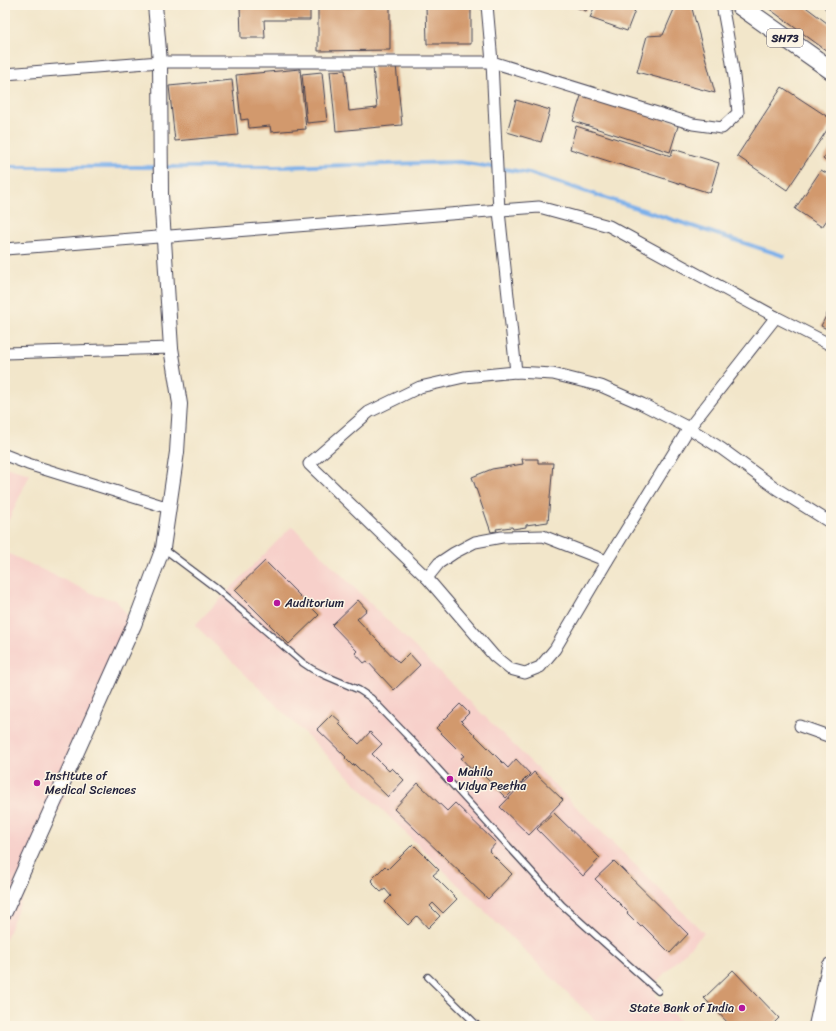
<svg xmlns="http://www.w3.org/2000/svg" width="836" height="1031" font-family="Sriracha,sans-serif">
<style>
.built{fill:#f7d0ca}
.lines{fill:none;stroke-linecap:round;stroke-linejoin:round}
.stream{stroke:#7db0ea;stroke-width:4}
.building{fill:#d2996d}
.service-casing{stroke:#413f50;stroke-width:8}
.minor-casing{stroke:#413f50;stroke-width:13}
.tertiary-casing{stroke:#413f50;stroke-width:16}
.primary-casing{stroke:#413f50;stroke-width:20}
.service{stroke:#fff;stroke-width:5.5}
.minor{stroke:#fff;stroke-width:11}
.tertiary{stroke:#fff;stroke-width:14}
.primary{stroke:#fff;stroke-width:18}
.poi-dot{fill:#b5179e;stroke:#fcf5e5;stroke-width:1.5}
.labels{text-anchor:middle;stroke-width:3;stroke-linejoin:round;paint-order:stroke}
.shield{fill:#fcf5e5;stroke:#63616e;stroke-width:1}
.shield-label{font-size:11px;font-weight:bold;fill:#22223b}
.poi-label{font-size:12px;fill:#22223b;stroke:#fcf5e5;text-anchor:start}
</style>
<rect width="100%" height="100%" fill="#fcf5e5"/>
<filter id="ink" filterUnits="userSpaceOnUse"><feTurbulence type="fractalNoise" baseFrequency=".025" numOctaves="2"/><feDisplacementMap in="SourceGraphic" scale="8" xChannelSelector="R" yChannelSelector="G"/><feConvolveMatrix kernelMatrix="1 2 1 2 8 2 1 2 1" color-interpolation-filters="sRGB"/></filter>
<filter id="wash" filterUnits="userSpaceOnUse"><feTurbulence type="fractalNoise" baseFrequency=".012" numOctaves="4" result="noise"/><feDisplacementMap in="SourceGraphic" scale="16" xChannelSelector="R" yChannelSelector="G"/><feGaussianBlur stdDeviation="0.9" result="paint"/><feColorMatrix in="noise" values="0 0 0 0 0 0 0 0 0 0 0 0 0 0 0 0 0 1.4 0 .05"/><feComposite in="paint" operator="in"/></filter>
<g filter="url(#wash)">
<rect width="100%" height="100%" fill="#f2e6ca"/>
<g class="built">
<polygon points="5,467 30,474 5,528"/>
<polygon points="292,526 704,933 653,985 658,991 654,996 685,1026 601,1026 195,625"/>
<polygon points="5,552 98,596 116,600 134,625 5,941"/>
</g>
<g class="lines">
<polyline class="stream" points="5,167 276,167 460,162 529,173 784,256"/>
</g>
<g id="blocks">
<g class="building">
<polygon points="240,5 310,5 310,20 264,20 265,38 241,38"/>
<polygon points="318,5 390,5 390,50 318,51"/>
<polygon points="426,5 471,5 471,44 427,44"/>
<polygon points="570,5 589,5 586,11"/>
<polygon points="595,5 637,5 627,31 590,18"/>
<polygon points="676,5 691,5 715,93 637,72 647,36 663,35"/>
<polygon points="764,5 803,5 831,26 831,54"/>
<polygon points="396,65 402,125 336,131 330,71 345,70 349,111 377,108 373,67"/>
<polygon points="300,69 306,129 271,132 270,126 249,128 248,119 241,120 236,75"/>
<polygon points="322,72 327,121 307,123 302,74"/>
<polygon points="232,80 238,135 175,141 169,86"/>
<polygon points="782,87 831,119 831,124 787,190 737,156"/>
<polygon points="582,93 679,123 670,152 573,121"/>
<polygon points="516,100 550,110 541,142 507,132"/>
<polygon points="576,126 671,156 673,149 719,163 710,193 570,149"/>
<polygon points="831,148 831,165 823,159"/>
<polygon points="821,170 831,176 831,214 822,227 795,209"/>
<polygon points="831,306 831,331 821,326"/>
<polygon points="522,459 538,459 538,463 553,463 548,522 526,525 526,527 513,529 512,527 496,529 497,531 491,532 472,477 492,469 523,464"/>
<polygon points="265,561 319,615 289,644 235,590"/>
<polygon points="358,600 367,610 357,619 399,663 409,653 420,665 394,690 367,661 364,663 355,653 357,651 332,625"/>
<polygon points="460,704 469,713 461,721 508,768 516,759 530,774 506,798 474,766 471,769 461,758 464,756 436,728"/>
<polygon points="332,714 341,722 339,724 359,744 370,732 382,744 372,754 389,771 392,768 404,780 388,797 354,764 353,766 345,758 346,757 317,729"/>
<polygon points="534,772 563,800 529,835 500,807"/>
<polygon points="418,783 447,811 455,803 496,843 489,851 512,874 488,899 394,809"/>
<polygon points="554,813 600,858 583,876 537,829"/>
<polygon points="413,844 439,870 433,875 457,899 443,913 433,903 430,906 440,916 428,928 417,916 408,925 385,902 391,896 385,889 381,892 373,884 374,883 371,880 385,866 388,869"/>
<polygon points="614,861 688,934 670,953 642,925 641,927 627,913 628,912 595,879"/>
<polygon points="733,970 779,1018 771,1026 731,1026 704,998"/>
</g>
</g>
</g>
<g filter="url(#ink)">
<use href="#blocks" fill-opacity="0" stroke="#413f50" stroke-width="1"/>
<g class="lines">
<defs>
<g id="service">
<polyline points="164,549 217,589 303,663 312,669 324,675 359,690 371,698 418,747 562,905 658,991"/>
<polyline points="428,977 478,1026"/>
</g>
<g id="minor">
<polyline points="487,5 492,62 499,211 516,372"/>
<polyline points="830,5 831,6"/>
<path d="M5,74L160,62H492L693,124L722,128L738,113C735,77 729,41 722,5"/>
<polyline points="5,249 539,207 609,226 776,317 831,345"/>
<polyline points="776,317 689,428 607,561 555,649 540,667 525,673 510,669 494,656 427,578 309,464 369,412 420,387 464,377 516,372 553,374 601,386 642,404 689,428 722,449 777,489 831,523"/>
<polyline points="5,353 171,348"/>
<polyline points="5,455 28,464 169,508"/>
<polyline points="427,578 439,563 454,553 475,542 502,537 543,536 607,561"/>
<polyline points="800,726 831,737"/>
</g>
<polyline id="tertiary" points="5,912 134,625 163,548 177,452 180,404 171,348 161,194 160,62 155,5"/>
<g id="primary">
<polyline points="739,5 831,70"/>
<polyline points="818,1026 831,967"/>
</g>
</defs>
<use href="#service" class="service-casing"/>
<use href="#minor" class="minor-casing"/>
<use href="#tertiary" class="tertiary-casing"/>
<use href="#primary" class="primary-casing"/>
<use href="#service" class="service"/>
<use href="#minor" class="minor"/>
<use href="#tertiary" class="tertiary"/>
<use href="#primary" class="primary"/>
</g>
</g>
<g class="poi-dot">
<circle cx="277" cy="603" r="4"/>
<circle cx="450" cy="779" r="4"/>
<circle cx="37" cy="783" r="4"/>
<circle cx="742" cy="1008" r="4"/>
</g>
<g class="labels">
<rect class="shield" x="767" y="29" width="36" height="18" rx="3"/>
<g class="shield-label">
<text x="785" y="42">SH73</text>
</g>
<g class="poi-label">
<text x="285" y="607">Auditorium</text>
<text x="458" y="776">Mahila<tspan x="458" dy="14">Vidya Peetha</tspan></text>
<text x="45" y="780">Institute of<tspan x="45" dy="14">Medical Sciences</tspan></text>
<text x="734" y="1012" text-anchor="end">State Bank of India</text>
</g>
</g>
<rect width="836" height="1031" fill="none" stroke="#fcf5e5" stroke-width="20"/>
</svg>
